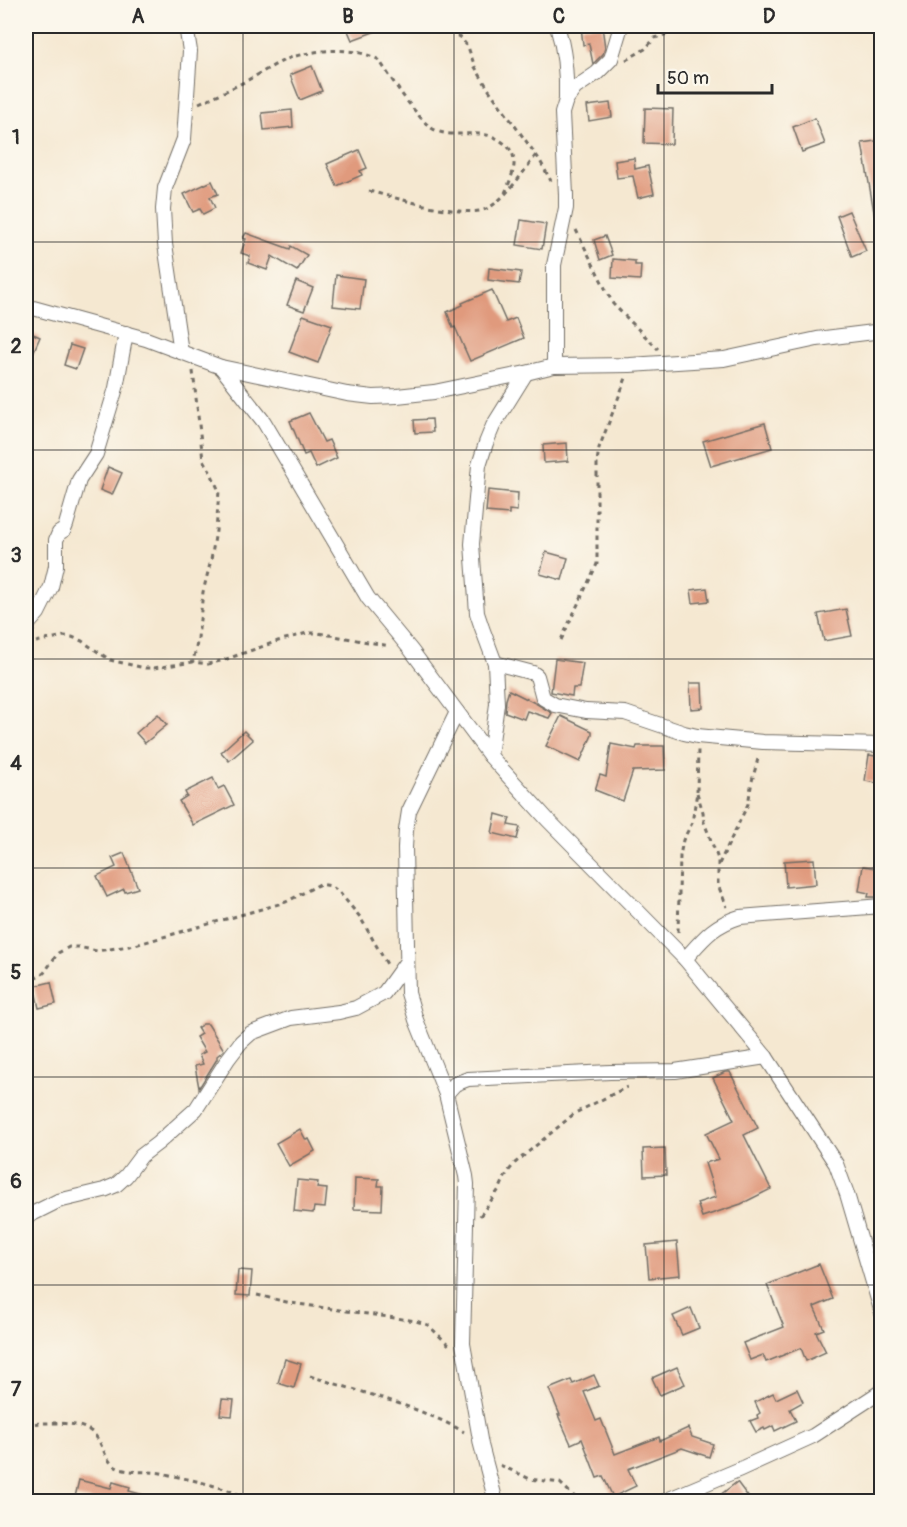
<svg xmlns="http://www.w3.org/2000/svg" width="907" height="1527" font-family="Pangolin,sans-serif">
<style>
.building{fill:#e09a7d}
.lines{fill:none;stroke-linecap:round;stroke-linejoin:round}
.minor-casing{stroke:#726d65;stroke-width:16}
.path{stroke:#726d65;stroke-width:3;stroke-dasharray:4.5 4.5;stroke-linecap:butt}
.minor{stroke:#fff;stroke-width:14}
.grid{fill:none;stroke:#2b2b2b;stroke-width:1.5;stroke-opacity:0.55}
.neatline{fill:none;stroke:#2b2b2b;stroke-width:2}
.grid-label{font-size:20px;text-anchor:middle;font-weight:bold;fill:#2b2b2b}
</style>
<rect width="100%" height="100%" fill="#fbf7ec"/>
<filter id="ink" filterUnits="userSpaceOnUse"><feTurbulence type="fractalNoise" baseFrequency=".0167" numOctaves="2"/><feDisplacementMap in="SourceGraphic" scale="12" xChannelSelector="R" yChannelSelector="G"/><feConvolveMatrix kernelMatrix="1 2 1 2 8 2 1 2 1" color-interpolation-filters="sRGB"/></filter>
<filter id="wash" filterUnits="userSpaceOnUse"><feTurbulence type="fractalNoise" baseFrequency=".008" numOctaves="4" result="noise"/><feDisplacementMap in="SourceGraphic" scale="24" xChannelSelector="R" yChannelSelector="G"/><feGaussianBlur stdDeviation="1.35" result="paint"/><feColorMatrix in="noise" values="0 0 0 0 0 0 0 0 0 0 0 0 0 0 0 0 0 1.4 0 .05"/><feComposite in="paint" operator="in"/></filter>
<g filter="url(#wash)">
<rect width="100%" height="100%" fill="#f5e8d1"/>
<g id="blocks">
<g class="building">
<polygon points="346,26 387,26 387,27 352,40"/>
<polygon points="581,26 602,26 605,48 603,54 593,64 589,44 583,45"/>
<polygon points="312,66 322,91 300,100 290,75"/>
<polygon points="610,103 612,117 589,121 587,106"/>
<polygon points="645,108 673,109 672,144 644,143"/>
<polygon points="292,110 293,127 264,130 262,113"/>
<polygon points="815,118 825,144 802,152 793,127"/>
<polygon points="882,140 882,217 875,218 862,143"/>
<polygon points="359,150 367,168 360,171 362,175 337,186 327,164"/>
<polygon points="634,158 635,169 648,166 654,194 638,198 633,176 617,178 615,161"/>
<polygon points="212,181 218,194 210,197 215,208 203,214 200,209 193,212 184,194"/>
<polygon points="849,211 866,251 852,257 837,216"/>
<polygon points="521,220 546,224 542,249 517,245"/>
<polygon points="246,233 290,249 291,246 307,255 297,271 272,256 267,270 248,263 250,256 241,253 246,239 243,238"/>
<polygon points="605,236 612,255 600,260 594,240"/>
<polygon points="613,259 635,261 635,265 641,265 640,280 612,278"/>
<polygon points="489,268 521,272 519,284 488,280"/>
<polygon points="336,275 364,279 360,309 333,306"/>
<polygon points="296,281 313,288 304,311 287,305"/>
<polygon points="492,290 506,322 516,318 524,338 470,361 455,327 453,328 447,312 463,305 462,303"/>
<polygon points="303,315 332,325 318,363 289,352"/>
<polygon points="26,331 40,337 26,369"/>
<polygon points="70,345 83,349 76,369 64,365"/>
<polygon points="309,413 324,442 329,440 337,458 316,468 309,453 304,455 290,421"/>
<polygon points="432,419 433,432 415,433 414,420"/>
<polygon points="765,423 772,448 711,466 703,441"/>
<polygon points="567,443 568,461 544,463 543,445"/>
<polygon points="108,467 122,473 112,495 100,490"/>
<polygon points="488,490 518,493 517,511 509,510 509,514 486,512"/>
<polygon points="546,552 568,558 562,580 540,574"/>
<polygon points="707,588 709,601 693,603 691,590"/>
<polygon points="846,609 852,636 824,641 818,614"/>
<polygon points="555,659 583,663 579,688 573,688 572,696 551,692"/>
<polygon points="690,683 702,683 703,708 691,709"/>
<polygon points="509,690 537,704 552,713 549,718 527,711 524,719 505,712 506,700"/>
<polygon points="158,714 167,725 145,743 136,733"/>
<polygon points="561,716 592,731 592,735 580,762 546,746"/>
<polygon points="244,731 253,740 229,761 221,752"/>
<polygon points="611,744 636,749 637,746 664,746 665,770 633,771 623,801 595,790 600,775 606,777"/>
<polygon points="869,755 882,757 882,784 865,781"/>
<polygon points="213,778 218,789 224,786 234,805 193,825 179,801 187,796 185,792"/>
<polygon points="496,814 510,818 508,825 520,827 517,839 492,833"/>
<polygon points="124,853 138,888 125,892 124,889 107,897 97,876 116,867 112,858"/>
<polygon points="814,859 816,884 786,887 784,861"/>
<polygon points="863,866 882,869 881,897 868,897 869,893 859,891"/>
<polygon points="51,982 56,1004 39,1008 34,986"/>
<polygon points="203,1024 208,1024 224,1050 217,1056 217,1059 199,1088 195,1066 203,1064 199,1055 205,1052 196,1037 201,1034 197,1028"/>
<polygon points="725,1072 730,1072 758,1128 744,1135 771,1189 741,1204 702,1217 697,1203 716,1197 705,1163 719,1159 706,1133 734,1120 713,1078"/>
<polygon points="300,1129 306,1140 309,1139 315,1151 289,1166 276,1143"/>
<polygon points="665,1148 666,1175 644,1176 643,1149"/>
<polygon points="355,1178 379,1179 378,1186 383,1186 382,1210 354,1209"/>
<polygon points="297,1180 318,1182 317,1188 327,1189 325,1208 314,1207 313,1213 294,1211"/>
<polygon points="677,1242 680,1275 649,1278 646,1245"/>
<polygon points="819,1264 833,1299 814,1307 824,1329 816,1332 826,1352 806,1361 801,1348 766,1362 763,1355 750,1360 743,1343 784,1327 767,1285"/>
<polygon points="238,1270 252,1271 250,1296 236,1295"/>
<polygon points="691,1308 699,1328 682,1335 673,1316"/>
<polygon points="285,1359 301,1364 294,1388 278,1383"/>
<polygon points="677,1367 685,1384 660,1395 652,1378"/>
<polygon points="594,1375 599,1386 584,1392 596,1421 601,1419 615,1454 659,1437 660,1441 688,1428 692,1437 713,1444 709,1457 682,1448 628,1469 636,1486 613,1497 603,1476 597,1478 582,1439 571,1444 558,1415 560,1415 549,1389 571,1380 573,1384"/>
<polygon points="797,1389 803,1402 790,1409 796,1421 775,1431 773,1426 765,1430 764,1428 756,1432 750,1421 758,1418 757,1415 760,1413 755,1402 773,1393 776,1399"/>
<polygon points="222,1399 234,1400 232,1416 220,1415"/>
<polygon points="79,1480 111,1488 113,1482 130,1487 129,1491 155,1498 155,1502 100,1502 75,1497"/>
<polygon points="737,1482 752,1502 711,1502"/>
</g>
</g>
</g>
<g filter="url(#ink)">
<use href="#blocks" fill-opacity="0" stroke="#726d65" stroke-width="1.5"/>
<g class="lines">
<defs>
<g id="minor">
<path d="M557,26C565,51 567,74 566,100"/>
<polyline points="26,306 146,339 221,367 264,422 368,598 411,650 490,756 547,819 685,959 766,1057 836,1164 847,1194 882,1313"/>
<polyline points="181,352 165,244 163,209 165,188 184,139 190,51 186,26"/>
<polyline points="554,366 554,265 566,208 566,195 562,113 566,100 575,88 597,73 611,59 621,26"/>
<polyline points="221,367 347,394 373,397 397,396 434,392 526,373 554,366 630,365 724,359 817,339 882,331"/>
<polyline points="26,631 29,623 38,613 51,587 56,566 56,540 59,533 64,530 66,525 79,480 96,454 116,388 126,333"/>
<polyline points="495,663 533,673 537,676 543,698 555,705 586,711 625,713 684,733 697,736 763,742 882,745"/>
<polyline points="457,712 409,811 406,830 405,848 408,993 416,1020 446,1094 466,1176 467,1184 463,1344 481,1445 496,1502"/>
<polyline points="490,756 497,704 495,663 482,628 477,613 472,544 479,465 486,443 493,426 526,373"/>
<path d="M685,959C703,939 713,925 740,917L882,906"/>
<polyline points="446,1094 455,1084 468,1079 610,1072 675,1071 766,1057"/>
<polyline points="26,1217 58,1201 104,1190 116,1185 126,1176 141,1156 158,1143 196,1109 228,1059 241,1042 251,1033 291,1018 339,1012 356,1008 384,993 407,961"/>
<polyline points="662,1502 738,1470 813,1436 882,1391"/>
</g>
</defs>
<use href="#minor" class="minor-casing"/>
<g class="path">
<polyline points="442,26 461,38 468,47 475,67 489,90 539,159 551,181"/>
<polyline points="626,60 645,49 655,38 692,26"/>
<path d="M199,103C215,96 231,89 246,81C260,74 273,65 287,59C313,49 355,46 379,60C391,78 402,96 416,112C421,118 426,125 433,129C456,142 484,123 507,146C521,159 511,178 505,193"/>
<path d="M369,191C393,197 466,219 486,209C504,201 524,171 536,155"/>
<polyline points="576,230 613,304 658,349"/>
<polyline points="193,371 203,460 211,473 219,491 216,531 211,560 203,592 198,638 193,662"/>
<polyline points="561,640 597,564 597,462 599,448 626,378"/>
<polyline points="36,642 64,636 72,637 82,641 110,660 145,668 154,668 193,662 208,664 221,661 278,641 307,633 318,633 390,646"/>
<polyline points="697,793 703,812 704,822 718,859 718,885 727,907"/>
<polyline points="719,864 748,804 752,781 759,755"/>
<polyline points="678,932 680,856 683,840 692,823 697,792 698,750"/>
<polyline points="26,983 44,973 58,953 69,947 78,947 97,951 135,945 286,902 320,884 331,886 339,892 360,917 388,966"/>
<polyline points="480,1216 500,1188 507,1173 515,1163 575,1113 627,1087"/>
<polyline points="257,1295 291,1303 416,1321 428,1325 449,1345"/>
<path d="M310,1376C360,1392 419,1406 464,1432"/>
<path d="M26,1424C44,1423 79,1420 93,1433C104,1444 104,1463 120,1469C134,1473 148,1471 161,1473C182,1478 204,1482 224,1489C232,1491 239,1495 246,1497C255,1499 265,1500 274,1502"/>
<polyline points="500,1465 530,1479 560,1483 580,1502"/>
</g>
<use href="#minor" class="minor"/>
</g>
</g>
<path class="grid" d="M243,26V1502M454,26V1502M664,26V1502M26,242H882M26,450H882M26,659H882M26,868H882M26,1077H882M26,1285H882"/>
<rect width="907" height="1527" fill="none" stroke="#fbf7ec" stroke-width="66"/>
<path d="M658 84v9h114v-9" fill="none" stroke="#2b2b2b" stroke-width="3"/>
<text x="667" y="84" font-size="18" fill="#2b2b2b" stroke="#fbf7ec" stroke-width="4.5" paint-order="stroke">50 m</text>
<rect x="33" y="33" width="841" height="1461" class="neatline"/>
<g class="grid-label">
<text x="138" y="23">A</text>
<text x="348" y="23">B</text>
<text x="559" y="23">C</text>
<text x="769" y="23">D</text>
<text x="16" y="144">1</text>
<text x="16" y="353">2</text>
<text x="16" y="562">3</text>
<text x="16" y="770">4</text>
<text x="16" y="979">5</text>
<text x="16" y="1188">6</text>
<text x="16" y="1396">7</text>
</g>
</svg>
